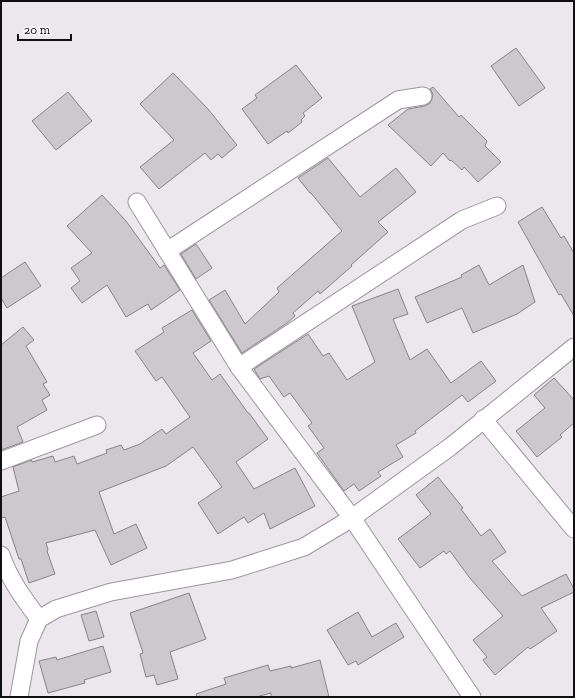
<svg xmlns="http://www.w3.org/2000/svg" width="575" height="698" font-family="'Zilla Slab',serif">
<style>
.building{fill:#cdc8ce;stroke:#878388}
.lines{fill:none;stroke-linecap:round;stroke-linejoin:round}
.street-casing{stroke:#9c979d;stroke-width:19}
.street{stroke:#fff;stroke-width:17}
</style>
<rect width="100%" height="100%" fill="#ece7ed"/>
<g class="building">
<polygon points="516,48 545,88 519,106 491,66"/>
<polygon points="296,65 322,98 303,113 305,116 301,120 302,122 288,133 287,131 268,144 242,109 257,98 255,95"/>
<polygon points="173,73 208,109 237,145 222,158 218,154 211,160 205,153 159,189 140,167 174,140 140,104"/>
<polygon points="433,87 459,117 461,115 487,141 485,146 501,162 478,182 464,167 462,170 451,160 450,161 443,153 431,166 388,125 408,109 425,106 430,103 432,99 433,94 430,89"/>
<polygon points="68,92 92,121 56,150 32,121"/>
<polygon points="328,158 360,197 396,168 416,192 378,222 388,232 351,265 352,266 320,294 318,291 293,313 295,316 287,323 242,353 209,300 225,290 245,324 279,292 277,288 342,231 311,193 310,193 298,178"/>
<polygon points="102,195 126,221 160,268 164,265 180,290 151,310 148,304 126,317 107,285 82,303 71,288 80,281 71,268 92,253 67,226"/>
<polygon points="542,207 561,238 564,236 574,253 574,316 561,294 559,295 518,222"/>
<polygon points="196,244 212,268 196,279 181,254"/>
<polygon points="25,262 41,286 7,308 1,298 1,278"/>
<polygon points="479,265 489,285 523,265 535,302 517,314 473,333 462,308 427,323 415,297 462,277 461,275"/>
<polygon points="398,289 408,314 393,319 410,360 427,349 451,383 481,361 496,381 468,402 462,395 415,431 416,433 396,445 403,457 378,472 381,476 359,491 354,484 344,491 317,453 324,448 308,426 312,423 290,393 284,397 269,376 260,379 254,369 308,334 323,356 329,353 347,380 375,362 352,306"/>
<polygon points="192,310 211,341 193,353 212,380 220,374 248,413 249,413 268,439 236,462 254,489 295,468 315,506 270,529 264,513 248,523 244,517 218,534 198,503 222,487 193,447 166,466 99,492 114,534 136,524 147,548 111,565 95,530 46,543 48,550 47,551 55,574 29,583 21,559 19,559 5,517 1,518 1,497 19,491 13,467 31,460 32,462 53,456 55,462 74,456 77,464 107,453 106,450 121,445 124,450 140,444 162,429 166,434 190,417 162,377 156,381 135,351 164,332 162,328"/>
<polygon points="23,327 34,340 26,346 47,382 43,384 50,395 42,400 47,410 17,427 23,442 1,450 1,345"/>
<polygon points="554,378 574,400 574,423 560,435 562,437 537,457 516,431 545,408 534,395"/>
<polygon points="438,477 463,508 461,509 481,536 490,529 506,552 492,561 522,596 566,574 574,589 574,592 541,608 557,631 530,649 528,647 495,675 483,660 487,657 473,640 503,616 469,577 450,551 446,554 444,551 420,568 398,539 431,514 416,495"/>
<polygon points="189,593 206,639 170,652 178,679 157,685 154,675 146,677 140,654 143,653 130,613"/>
<polygon points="96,611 104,637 89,641 81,615"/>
<polygon points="358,612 372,637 396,623 404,637 358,665 356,661 348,665 327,630"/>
<polygon points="103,646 111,672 84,680 85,683 48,693 39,661 56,657 57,660"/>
<polygon points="320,660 329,697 271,697 271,693 256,697 197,697 196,694 226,684 224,678 268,665 270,671 291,666 291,668"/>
</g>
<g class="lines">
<defs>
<g id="street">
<polyline points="137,202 239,367 352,518 472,697"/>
<polyline points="167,251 398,100 423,96"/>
<polyline points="239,367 462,220 497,206"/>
<polyline points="483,419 574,529"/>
<polyline points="1,461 97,425"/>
<path d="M1,555C9,579 24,599 39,619"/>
<polyline points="19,697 29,641 39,619 56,609 111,592 232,570 304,547 352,518 450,447 574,347"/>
</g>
</defs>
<use href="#street" class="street-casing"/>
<use href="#street" class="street"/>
</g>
<rect width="575" height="698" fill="none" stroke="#100f11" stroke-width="4"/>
<path d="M18 34v6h53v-6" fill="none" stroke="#100f11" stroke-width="2"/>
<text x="24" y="34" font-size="12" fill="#100f11" stroke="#f9f4fb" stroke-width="3" paint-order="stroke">20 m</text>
</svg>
